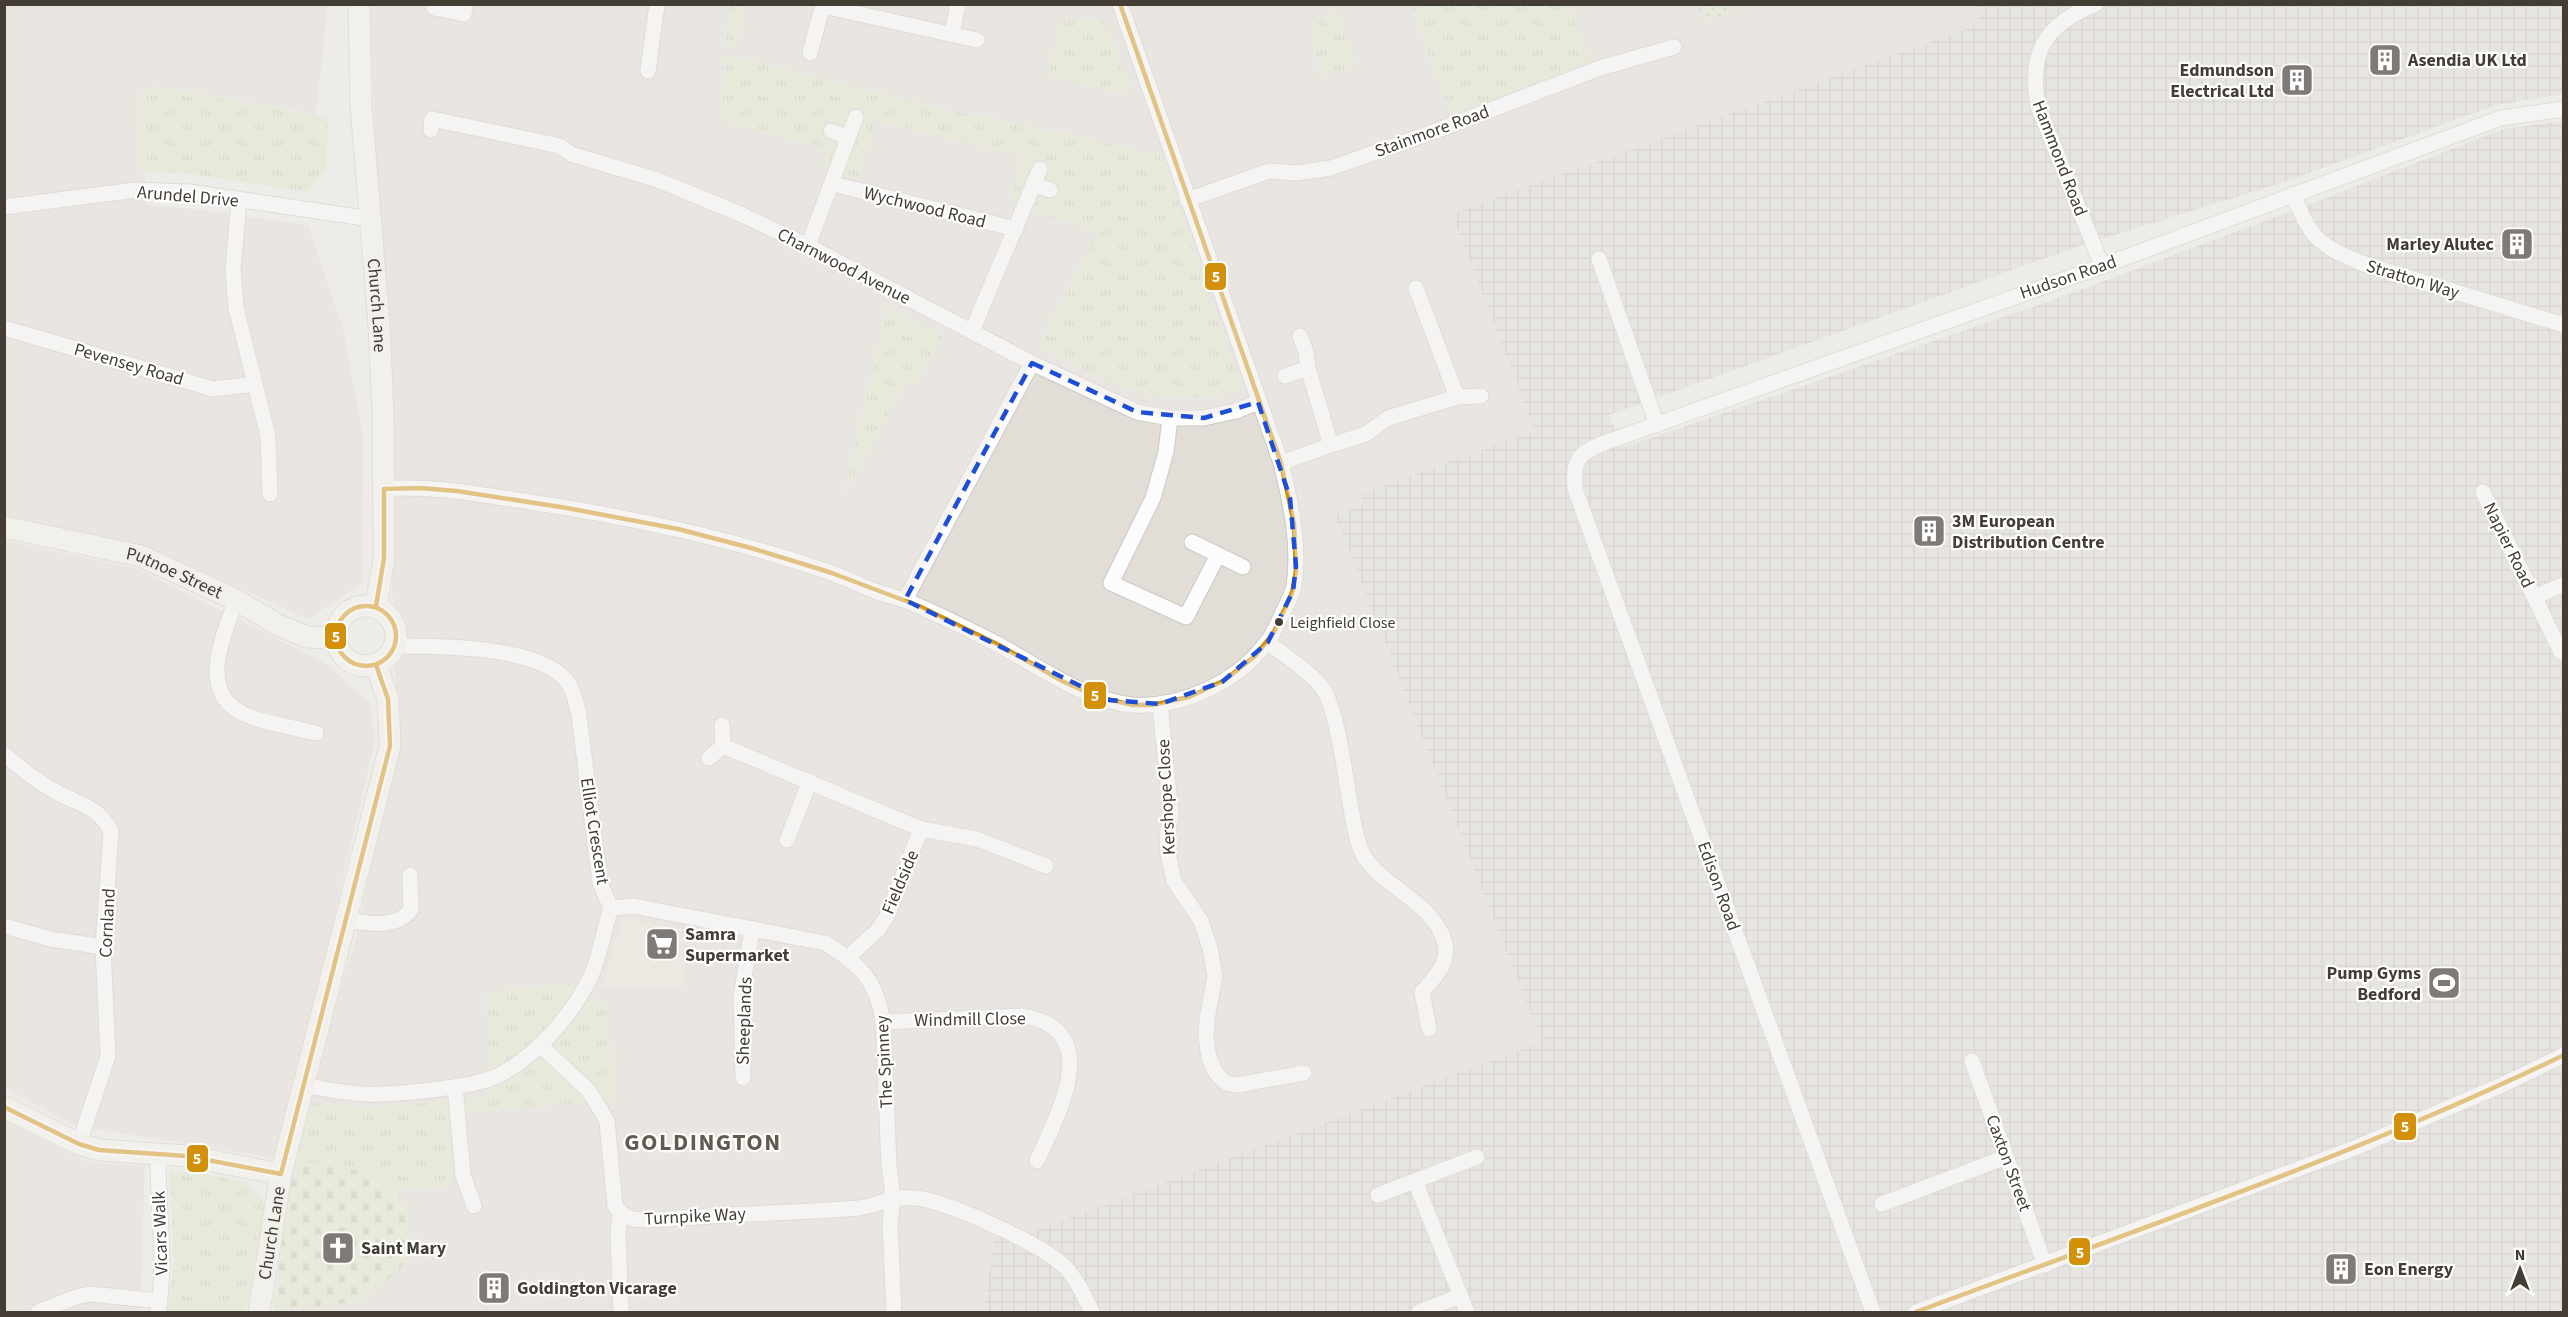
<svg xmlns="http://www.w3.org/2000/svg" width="2568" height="1317" font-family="'Source Sans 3',sans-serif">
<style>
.residential{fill:#e2ddd7}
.commercial{fill:#ede3da}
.industrial{fill:url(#industrial-grid)}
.grass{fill:url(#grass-tufts)}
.cemetery{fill:url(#cemetery-stones)}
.park{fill:url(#park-dots)}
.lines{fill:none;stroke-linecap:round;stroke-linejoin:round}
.street-casing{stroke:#cbc8c5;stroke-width:17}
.secondary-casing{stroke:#cfcbc3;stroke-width:23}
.street{stroke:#fcfcfc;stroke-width:15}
.secondary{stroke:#f5f3ee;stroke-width:21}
.bus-1-casing{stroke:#fff;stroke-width:9}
.bus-1{stroke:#d3910b;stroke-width:4.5}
.marked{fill:none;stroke:#1d4ed8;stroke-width:4.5;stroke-dasharray:12 8;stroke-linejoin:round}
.bus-dot{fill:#433d36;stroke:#fff;stroke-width:2}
.labels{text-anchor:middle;stroke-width:4.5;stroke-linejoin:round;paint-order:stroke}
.bus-label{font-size:16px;fill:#433d36;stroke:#fff;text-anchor:start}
.poi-label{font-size:18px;font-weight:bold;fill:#433d36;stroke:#fff;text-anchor:start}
.street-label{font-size:18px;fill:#433d36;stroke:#fff}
.district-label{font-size:24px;font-weight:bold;letter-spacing:1.5px;fill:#655a4f;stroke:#fff}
.line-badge{stroke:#fff;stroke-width:2}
.badge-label{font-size:16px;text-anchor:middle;font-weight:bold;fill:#fff}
</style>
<defs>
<pattern id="industrial-grid" width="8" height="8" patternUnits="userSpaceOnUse" patternTransform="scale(1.5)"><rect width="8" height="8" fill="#dedbd7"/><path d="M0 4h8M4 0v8" fill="none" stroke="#c0bdb9"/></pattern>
<pattern id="grass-tufts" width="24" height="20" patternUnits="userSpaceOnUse" patternTransform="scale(1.5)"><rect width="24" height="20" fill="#dee6cb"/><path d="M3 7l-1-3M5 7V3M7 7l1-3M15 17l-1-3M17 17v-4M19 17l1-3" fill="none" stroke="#c0c6af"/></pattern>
<pattern id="cemetery-stones" width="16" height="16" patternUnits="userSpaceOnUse" patternTransform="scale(1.5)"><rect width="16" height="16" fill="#dee6cb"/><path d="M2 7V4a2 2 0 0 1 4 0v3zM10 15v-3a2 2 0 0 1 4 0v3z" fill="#c0c6af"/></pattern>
<pattern id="park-dots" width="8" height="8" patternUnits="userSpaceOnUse" patternTransform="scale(1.5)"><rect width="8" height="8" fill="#dee6cb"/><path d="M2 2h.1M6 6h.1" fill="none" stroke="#c0c6af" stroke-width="1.8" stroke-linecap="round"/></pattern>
</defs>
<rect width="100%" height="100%" fill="#eeece9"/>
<g class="residential">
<polygon points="5,5 328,5 316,114 151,86 142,93 141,171 145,172 146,205 176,207 308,225 343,329 363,436 362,583 308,619 143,545 5,518"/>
<polygon points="370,5 1975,5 1981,24 1452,214 1536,431 1362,494 1364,504 1335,515 1542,1042 1030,1232 994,1238 984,1312 273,1312 273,1310 361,1301 405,1264 408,1211 293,1160 306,1101 356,938 398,739"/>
<polygon points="4,540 138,569 327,664 370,704 375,741 278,1159 78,1126 5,1089"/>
<polygon points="4,1120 89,1163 145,1166 140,1312 5,1312"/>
</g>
<polygon class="commercial" points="622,918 681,929 685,986 601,988"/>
<polygon class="industrial" points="1975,5 2563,5 2563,94 2496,105 2281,183 2076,247 1609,415 1622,448 2053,300 2323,199 2503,129 2563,121 2563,1312 984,1312 994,1238 1031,1232 1542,1042 1335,515 1364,504 1361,494 1535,431 1452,214 1980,24"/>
<g class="grass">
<polygon points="728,5 744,5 735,48 725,48"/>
<polygon points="1411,5 1569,5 1590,61 1450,116"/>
<polygon points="1338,12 1356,66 1320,76 1310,21"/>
<polygon points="1062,20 1104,20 1132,89 1114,92 1047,76"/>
<path d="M724,56H734L968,115H980L1163,156L1242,390C1157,412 1110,385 1037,346L1098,232L1011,204L1024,156L875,120L858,180L822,170L828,149L723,121Z"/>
<polygon points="151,86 329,117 326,170 308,192 191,174 140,171 138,166 142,93 143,89"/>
<polygon points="887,305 943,335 915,385 906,380 843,497"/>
<polygon points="573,984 606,1005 615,1099 448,1115 453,1185 396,1190 362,1171 293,1160 306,1101 364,1108 469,1099 491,1093 485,992"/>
<polygon points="169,1169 246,1181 266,1204 246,1312 167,1312 174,1259"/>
</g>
<polygon class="cemetery" points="293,1160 363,1171 396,1190 408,1211 405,1264 361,1302 273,1310"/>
<polygon class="park" points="1698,5 1729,5 1732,15 1702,19"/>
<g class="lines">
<defs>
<g id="street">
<polyline points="435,4 434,8 464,14 466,4"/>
<path d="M2096,4C2045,24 2028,53 2038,106L2102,266"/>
<polyline points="823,6 977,40"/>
<polyline points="952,34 958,4"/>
<polyline points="810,53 823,4"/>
<polyline points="648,71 657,4"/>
<polyline points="431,130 432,119 560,146 571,154 658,180 738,213 808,246 1032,363 1137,412 1170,418 1204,418 1236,411 1258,402"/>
<polyline points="831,131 848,137"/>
<polyline points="833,184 1016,229"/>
<polyline points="1033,184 1050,190"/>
<path d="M2293,194C2311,239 2318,245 2364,264L2564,325"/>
<polyline points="239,200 233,269 236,308 268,436 270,494"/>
<polyline points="1187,200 1269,171 1296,173 1331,168 1441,129 1600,68 1674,47"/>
<polyline points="4,207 136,190 189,192 371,219"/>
<polyline points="808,246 856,117"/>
<polyline points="1599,259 1657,425"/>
<polyline points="4,328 213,389 255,384"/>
<polyline points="972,331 1040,169"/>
<polyline points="1300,336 1306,352 1308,368"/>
<polyline points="1457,397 1481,396"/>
<polyline points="1170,418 1166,452 1153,498 1111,583 1186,617 1218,555"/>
<polyline points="1331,445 1366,434 1388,418 1457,397 1416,288"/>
<polyline points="1281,463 1331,445 1308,368 1285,376"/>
<path d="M384,489C432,485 482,495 530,502C630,517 727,537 823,570C840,575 857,584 875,591C885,595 897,597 907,601C938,614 970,630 999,645C1040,667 1086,701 1133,705C1182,708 1238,682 1267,642C1274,634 1278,622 1283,612C1287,604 1292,595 1294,586C1300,545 1291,503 1281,463L1120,4"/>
<polyline points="2483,492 2561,652"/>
<polyline points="1192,542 1243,567"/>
<polyline points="2535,597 2564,584"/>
<path d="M236,600C225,632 200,684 235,709C254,722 293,727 316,733"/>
<polyline points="905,600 1032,363"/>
<path d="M1268,642C1283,655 1308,670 1321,686C1338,707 1346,784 1352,814C1355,828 1357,846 1365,858C1387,890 1436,904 1445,944C1449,964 1434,978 1422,992L1429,1029"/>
<polyline points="1160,704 1171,815 1167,835 1168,853 1174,881 1201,921 1210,948 1215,976 1207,1019 1206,1038 1209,1058 1216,1073 1226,1083 1237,1085 1304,1073"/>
<polyline points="722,725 723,746"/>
<polyline points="723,746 921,829 977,839 1046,866"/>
<path d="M4,754C20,768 36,781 55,791C78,805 98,805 111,831L103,947L108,1056L79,1144"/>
<polyline points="709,758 723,746"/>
<polyline points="787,840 810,781"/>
<path d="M611,908L633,906L825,943C860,964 877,981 883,1022L889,1165L893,1197L890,1223L894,1312"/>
<path d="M344,920C367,923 394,930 411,910L410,875"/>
<polyline points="4,926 51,939 103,947"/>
<polyline points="848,957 878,930 888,914 921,829"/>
<path d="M883,1022L1024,1016C1105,1031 1058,1114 1037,1161"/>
<path d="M540,1045L589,1091L607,1121L615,1206C619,1212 625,1217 633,1219C648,1222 692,1217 710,1216C759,1213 810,1212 859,1208C881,1205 892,1195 917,1198C948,1202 1042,1244 1064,1266C1077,1279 1084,1296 1092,1312"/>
<polyline points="1972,1061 2045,1265"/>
<polyline points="743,1078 741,997 752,929"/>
<path d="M302,1085C323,1089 344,1093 365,1094C394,1095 472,1088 497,1076C536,1057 571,1016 590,978C601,955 603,931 611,908L600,883L579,715C576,702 573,686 563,677C531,646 440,646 396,646"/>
<polyline points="455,1087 463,1175 474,1206"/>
<polyline points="1415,1181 1467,1312"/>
<polyline points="1378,1195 1477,1157"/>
<polyline points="1882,1204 2006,1157"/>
<polyline points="620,1213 618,1233 621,1312"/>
<polyline points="38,1312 76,1297 90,1294 160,1301"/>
<path d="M158,1312C167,1260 157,1206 158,1153"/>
<polyline points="1419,1312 1460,1296"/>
<path d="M1873,1312L1575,489C1573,460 1577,454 1604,443L2102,266L2501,118L2564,109"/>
<polyline points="1916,1312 2357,1147 2504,1084 2564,1055"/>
</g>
<g id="secondary">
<path id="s1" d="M359,4L361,105L379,325L383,412L384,558L376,606"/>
<path id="s2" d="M4,527L141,556L236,600L278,625L307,637L335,638"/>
<circle cx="366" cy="636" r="30"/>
<polyline points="4,1107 79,1144 99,1150 186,1156 281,1174"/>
<path id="s3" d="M259,1312L281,1174L390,746L388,699L376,665"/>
</g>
</defs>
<use href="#street" class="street-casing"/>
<use href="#secondary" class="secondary-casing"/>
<use href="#street" class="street"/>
<use href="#secondary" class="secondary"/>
<defs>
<g id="bus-1">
<circle cx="366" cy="636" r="30"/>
<polyline points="376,606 384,558 384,489 420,488 457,491 567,508 678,529 751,548 829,572 919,606 999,645 1064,682 1098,697 1133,705 1152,705 1189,697 1225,680 1255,656 1274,632 1292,593 1296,571 1294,524 1281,463 1120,4"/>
<polyline points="4,1107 79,1144 99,1150 186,1156 281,1174 390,746 388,699 376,665"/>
<path d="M1916,1312C2133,1231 2354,1156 2564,1055"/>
</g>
</defs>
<use href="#bus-1" class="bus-1-casing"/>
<use href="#bus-1" class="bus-1"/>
</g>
<path d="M0 0H2568V1317H0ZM1032,363L1137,412L1204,418L1258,402L1290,498L1296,566L1293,591L1268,642L1222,682L1160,704L1109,700L905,600Z" fill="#eeece9" fill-opacity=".55" fill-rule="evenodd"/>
<path class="marked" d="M1032,363L1137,412L1204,418L1258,402L1290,498L1296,566L1293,591L1268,642L1222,682L1160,704L1109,700L905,600Z"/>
<defs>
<symbol id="building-square" viewBox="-11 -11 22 22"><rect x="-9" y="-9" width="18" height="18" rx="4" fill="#7f7a75" stroke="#fff"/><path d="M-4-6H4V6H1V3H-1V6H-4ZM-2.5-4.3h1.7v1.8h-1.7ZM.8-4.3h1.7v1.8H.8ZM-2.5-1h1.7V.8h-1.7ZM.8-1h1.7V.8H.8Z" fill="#fff"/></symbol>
<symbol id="supermarket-square" viewBox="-11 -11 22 22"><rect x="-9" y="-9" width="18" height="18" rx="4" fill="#7f7a75" stroke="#fff"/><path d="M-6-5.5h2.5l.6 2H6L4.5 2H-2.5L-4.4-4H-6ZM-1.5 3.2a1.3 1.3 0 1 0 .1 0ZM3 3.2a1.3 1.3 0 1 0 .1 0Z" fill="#fff"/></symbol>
<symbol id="stadium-square" viewBox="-11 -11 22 22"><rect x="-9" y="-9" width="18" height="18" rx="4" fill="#7f7a75" stroke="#fff"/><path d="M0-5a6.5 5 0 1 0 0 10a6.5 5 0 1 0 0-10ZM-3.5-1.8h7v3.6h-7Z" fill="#fff"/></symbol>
<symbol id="church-square" viewBox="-11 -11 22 22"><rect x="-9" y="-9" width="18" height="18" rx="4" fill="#7f7a75" stroke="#fff"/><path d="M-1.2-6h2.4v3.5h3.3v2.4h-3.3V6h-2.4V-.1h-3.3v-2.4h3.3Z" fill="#fff"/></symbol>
</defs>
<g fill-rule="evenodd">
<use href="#building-square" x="2366" y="41" width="38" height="38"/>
<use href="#building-square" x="2278" y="61" width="38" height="38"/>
<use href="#building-square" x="2498" y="225" width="38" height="38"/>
<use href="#building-square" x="1910" y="512" width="38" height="38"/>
<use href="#supermarket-square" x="643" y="925" width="38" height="38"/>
<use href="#stadium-square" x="2425" y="964" width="38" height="38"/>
<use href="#church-square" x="319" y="1229" width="38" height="38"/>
<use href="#building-square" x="2322" y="1250" width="38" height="38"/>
<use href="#building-square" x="475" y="1269" width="38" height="38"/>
</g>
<circle class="bus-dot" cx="1279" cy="622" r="5"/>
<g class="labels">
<g class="bus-label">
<text x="1290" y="628">Leighfield Close</text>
</g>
<g class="poi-label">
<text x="2408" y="66">Asendia UK Ltd</text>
<text x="2274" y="76" text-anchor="end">Edmundson<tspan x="2274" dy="21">Electrical Ltd</tspan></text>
<text x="2494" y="250" text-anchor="end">Marley Alutec</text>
<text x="1952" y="527">3M European<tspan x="1952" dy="21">Distribution Centre</tspan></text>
<text x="685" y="940">Samra<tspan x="685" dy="21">Supermarket</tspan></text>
<text x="2421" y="979" text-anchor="end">Pump Gyms<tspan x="2421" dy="21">Bedford</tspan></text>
<text x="361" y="1254">Saint Mary</text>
<text x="2364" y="1275">Eon Energy</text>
<text x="517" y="1294">Goldington Vicarage</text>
</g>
<g class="street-label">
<text transform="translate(1432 131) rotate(-20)" y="6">Stainmore Road</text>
<text transform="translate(2060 158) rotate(69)" y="6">Hammond Road</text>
<text transform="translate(188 196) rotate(5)" y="6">Arundel Drive</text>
<text transform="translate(925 207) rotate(14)" y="6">Wychwood Road</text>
<text transform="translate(844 266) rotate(27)" y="6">Charnwood Avenue</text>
<text transform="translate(2068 277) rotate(-19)" y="6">Hudson Road</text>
<text transform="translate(2413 279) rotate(17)" y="6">Stratton Way</text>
<text dy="6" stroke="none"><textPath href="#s1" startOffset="302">Church Lane</textPath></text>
<text transform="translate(129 364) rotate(16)" y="6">Pevensey Road</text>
<text transform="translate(2509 545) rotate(64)" y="6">Napier Road</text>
<text dy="6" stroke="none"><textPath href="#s2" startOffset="177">Putnoe Street</textPath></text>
<text transform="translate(1166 797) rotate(-93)" y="6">Kershope Close</text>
<text transform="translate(595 831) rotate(81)" y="6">Elliot Crescent</text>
<text transform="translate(900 882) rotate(-67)" y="6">Fieldside</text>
<text transform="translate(1719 886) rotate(70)" y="6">Edison Road</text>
<text transform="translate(107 923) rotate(-87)" y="6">Cornland</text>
<text transform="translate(970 1019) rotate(-1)" y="6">Windmill Close</text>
<text transform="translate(744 1021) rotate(-88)" y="6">Sheeplands</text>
<text transform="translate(884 1062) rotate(-93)" y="6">The Spinney</text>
<text transform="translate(2009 1163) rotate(70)" y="6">Caxton Street</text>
<text transform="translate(695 1216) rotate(-3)" y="6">Turnpike Way</text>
<text transform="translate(160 1233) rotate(-92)" y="6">Vicars Walk</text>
<text dy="6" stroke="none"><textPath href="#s3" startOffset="80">Church Lane</textPath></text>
</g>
<g class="district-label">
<text x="703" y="1150">GOLDINGTON</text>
</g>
</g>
<g class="line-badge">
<rect x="1204" y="262" width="23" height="29" rx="6" fill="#d3910b"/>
<rect x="324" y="622" width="23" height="28" rx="6" fill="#d3910b"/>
<rect x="1083" y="681" width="24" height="29" rx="6" fill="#d3910b"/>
<rect x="2393" y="1112" width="24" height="29" rx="6" fill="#d3910b"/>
<rect x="186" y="1144" width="23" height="29" rx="6" fill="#d3910b"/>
<rect x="2068" y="1237" width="23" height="29" rx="6" fill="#d3910b"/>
</g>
<g class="badge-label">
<text x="1216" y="282">5</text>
<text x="336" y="642">5</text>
<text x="1095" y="701">5</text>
<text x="2405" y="1132">5</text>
<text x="197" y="1164">5</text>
<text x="2080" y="1258">5</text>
</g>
<rect width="2568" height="1317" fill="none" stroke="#433d36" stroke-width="12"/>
<g transform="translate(2520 1269)" stroke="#ffffff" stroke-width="4.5" paint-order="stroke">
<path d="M0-4.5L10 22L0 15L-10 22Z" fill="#433d36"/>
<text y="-9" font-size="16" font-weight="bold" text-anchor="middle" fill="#433d36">N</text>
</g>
</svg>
